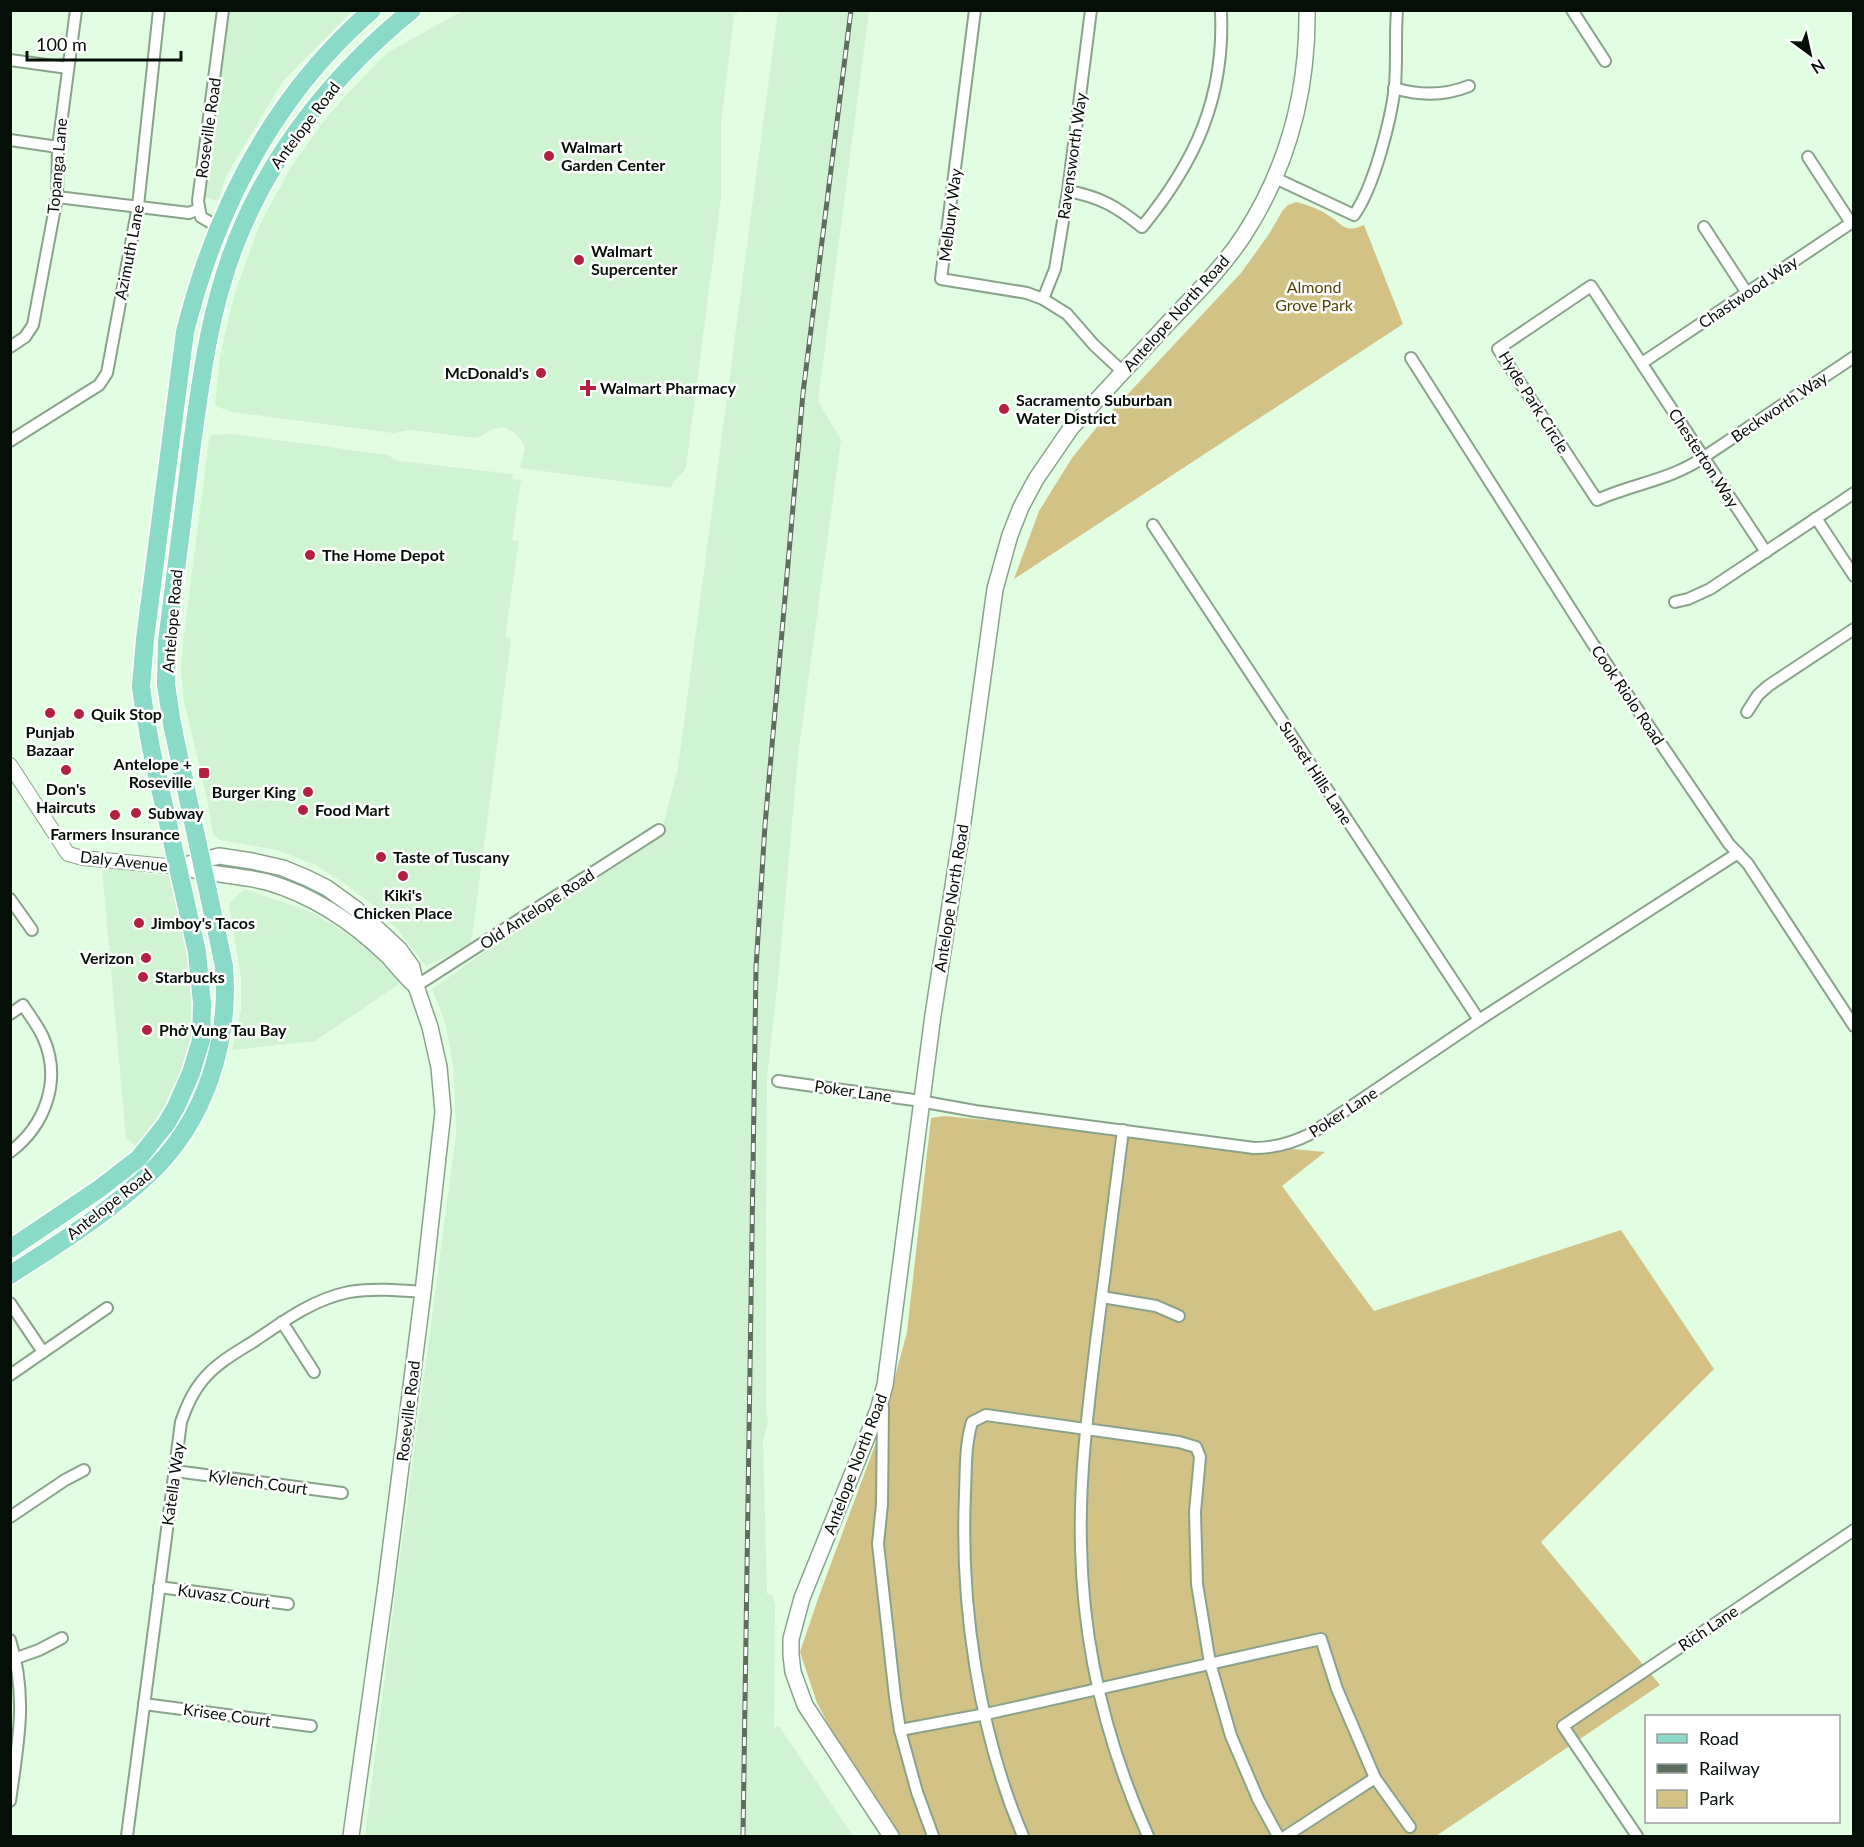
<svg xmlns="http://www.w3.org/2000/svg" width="1864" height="1847" font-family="Lato,sans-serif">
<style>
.built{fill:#d0f3d2}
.green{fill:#d3c286}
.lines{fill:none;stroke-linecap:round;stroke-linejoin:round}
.minor-casing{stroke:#88a38a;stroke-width:14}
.tertiary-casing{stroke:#88a38a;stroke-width:16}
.secondary-casing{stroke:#88a38a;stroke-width:18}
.primary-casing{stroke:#fff;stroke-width:21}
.minor{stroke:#fff;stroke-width:10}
.tertiary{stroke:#fff;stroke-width:14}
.secondary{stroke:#fff;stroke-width:15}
.primary{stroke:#89dac7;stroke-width:18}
.rail-casing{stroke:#5d6e5e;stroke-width:5}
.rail{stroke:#fff;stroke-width:3;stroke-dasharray:9;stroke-linecap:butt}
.poi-dot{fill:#b32040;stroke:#fff;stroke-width:2}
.labels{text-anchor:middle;stroke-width:5;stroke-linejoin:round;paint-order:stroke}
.street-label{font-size:16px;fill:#060f07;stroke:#fff}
.poi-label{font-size:16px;font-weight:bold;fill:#060f07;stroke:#fff;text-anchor:start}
.park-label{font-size:16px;fill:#544506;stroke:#fff}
</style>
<rect width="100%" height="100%" fill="#e1fee2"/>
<g class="built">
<polygon points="227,11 352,11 283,81 226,176 218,201 203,197"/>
<polygon points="462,11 738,11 737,14 734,15 721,124 721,198 686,466 684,471 673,482 671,488 520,468 525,449 522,441 516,434 504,427 492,429 482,436 474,438 410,430 393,433 232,412 215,406 220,356 235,292 260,224 291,167 323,122 349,92 387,53"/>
<polygon points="778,11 869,11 818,401 841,440 798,755 779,970 767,1078 766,1224 766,1411 768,1420 763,1442 767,1594 772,1594 775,1605 774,1728 779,1726 853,1836 365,1836 395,1595 456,1135 454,1072 446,1025 432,989 490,948 660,838 678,768"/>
<polygon points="233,434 387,455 399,461 513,474 512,479 521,480 512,540 519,541 505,637 511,639 472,937 470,946 426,966 397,929 377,909 347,885 315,865 277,850 220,840 213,834 208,804 184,700 181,671 182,652 209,439 211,435"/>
<polygon points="102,867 174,877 194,971 195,1049 178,1093 139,1149 126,1138"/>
<polygon points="244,889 311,912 368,946 399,984 315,1041 232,1050 241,1010 241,977 229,904"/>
</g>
<g class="green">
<path d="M1296,202C1306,204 1319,209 1328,215C1343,224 1344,234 1364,225L1403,324L1014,579L1039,511L1072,458L1097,427L1241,273L1269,234L1283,210L1288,205Z"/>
<polygon points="945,1116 1325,1152 1282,1186 1374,1311 1621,1230 1714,1369 1541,1542 1660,1685 1436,1836 898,1836 851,1767 817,1703 800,1652 819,1596 881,1429 907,1332 931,1118"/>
</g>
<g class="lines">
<defs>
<g id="minor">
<polyline points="975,10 941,279 1027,293 1043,299 1067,314 1094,345 1123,372"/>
<polyline points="1572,10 1605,61"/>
<polyline points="10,60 68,68"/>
<path d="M1394,88C1420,96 1444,96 1469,86"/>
<polyline points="10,140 58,147"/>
<polyline points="1808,157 1851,223"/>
<path d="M1275,178L1354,215C1374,187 1391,120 1395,86C1397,60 1395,35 1397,10"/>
<path d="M1068,191C1101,197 1117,207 1142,227C1196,161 1225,97 1221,10"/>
<polyline points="57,197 189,213 199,209"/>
<polyline points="218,227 201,217 198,201 223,10"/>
<polyline points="1704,227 1747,293"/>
<polyline points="1043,299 1055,269 1068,191 1091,10"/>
<polyline points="10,347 25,337 33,325 57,197 58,147 76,10"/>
<polyline points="1411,358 1593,644 1729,844 1748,864 1854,1026"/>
<polyline points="1642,363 1854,221"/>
<polyline points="10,441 99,385 107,373 138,206 159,10"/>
<polyline points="1816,518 1854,576"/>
<polyline points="1153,525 1479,1020"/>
<path d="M1766,552C1707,463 1649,375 1591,286L1498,349L1597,500C1632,484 1671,480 1704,457L1854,357"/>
<polyline points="1675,602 1688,599 1710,589 1854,493"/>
<polyline points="1747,712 1758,695 1768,686 1854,629"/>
<polyline points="10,899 32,930"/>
<polyline points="416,986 659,830"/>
<path d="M10,1014L23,1005C30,1016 38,1026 43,1037C62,1079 46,1125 10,1152"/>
<path d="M778,1081L914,1100L975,1111L1254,1148C1276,1148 1293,1143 1312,1133L1479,1020L1738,853"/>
<path d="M1123,1130C1114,1201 1105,1272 1096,1342C1088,1410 1079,1478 1081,1546C1083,1647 1107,1745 1148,1836"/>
<polyline points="1102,1297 1156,1306 1179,1316"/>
<polyline points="10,1303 43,1352"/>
<polyline points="282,1322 314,1372"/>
<polyline points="10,1375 107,1308"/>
<polyline points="883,1407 882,1504 878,1544 895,1697 900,1730 917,1792 933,1836"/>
<polyline points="175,1471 342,1493"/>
<polyline points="10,1517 65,1480 84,1470"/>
<polyline points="159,1587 288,1604"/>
<path d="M10,1640C28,1696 18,1744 10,1801"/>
<polyline points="11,1660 39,1650 62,1638"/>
<polyline points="144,1704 311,1726"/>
<polyline points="900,1730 986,1714 1321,1639 1337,1689 1375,1778 1410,1827"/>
<path d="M127,1836L181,1422C186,1407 192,1393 202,1381C216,1363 237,1352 256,1340C285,1320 314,1299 349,1292C374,1288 398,1290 423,1292"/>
<path d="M1023,1836C979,1733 960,1606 965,1494C966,1469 965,1445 972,1422L986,1415L1179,1442L1196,1447L1200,1457L1195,1512L1197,1584L1210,1663L1231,1736L1258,1799L1278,1836"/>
<polyline points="1286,1836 1375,1778"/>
<polyline points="1637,1836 1563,1726 1854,1530"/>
</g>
<polyline id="tertiary" points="10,765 68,854 83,858 178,867"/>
<g id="secondary">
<polyline points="178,867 219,856 252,861 283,868 307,878 327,888 356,909 399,949 412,967 416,986 430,1027 439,1067 443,1112 423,1292 385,1592 351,1836"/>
<path d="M194,870C218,875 243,876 267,882C312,895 354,923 388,956C397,966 405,977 416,986"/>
<path d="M891,1836L805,1705L793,1672L791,1655V1639L802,1598L878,1410L885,1385L933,1015L963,822L995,589L1010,535L1021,507L1036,479L1071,428C1104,392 1137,357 1170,321C1196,294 1223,267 1244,235C1288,167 1308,91 1307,10"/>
</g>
<g id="primary">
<path d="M10,1249L99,1189L139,1158L166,1124L176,1107L191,1073L201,1040L202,1003L197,952L151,748L144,708L141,687L145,639L185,332C216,208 274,95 372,10"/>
<path d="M10,1275C58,1244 110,1212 151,1172C206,1119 230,1041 224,966L172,724L166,684L167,641C175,578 183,515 191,452C201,378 210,304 239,235C275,147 338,70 412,10"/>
</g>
</defs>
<use href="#minor" class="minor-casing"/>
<use href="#tertiary" class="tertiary-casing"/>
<use href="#secondary" class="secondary-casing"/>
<use href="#primary" class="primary-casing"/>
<use href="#minor" class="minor"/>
<use href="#tertiary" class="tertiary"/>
<use href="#secondary" class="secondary"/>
<use href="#primary" class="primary"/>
<defs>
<polyline id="rail" points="743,1836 756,968 765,825 803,393 851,10"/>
</defs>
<use href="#rail" class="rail-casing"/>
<use href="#rail" class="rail"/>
</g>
<g class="poi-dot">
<circle cx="549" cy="156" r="6"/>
<circle cx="579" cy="260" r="6"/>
<circle cx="541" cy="373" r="6"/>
<path d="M585 379h6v6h6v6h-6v6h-6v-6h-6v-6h6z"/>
<circle cx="1004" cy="409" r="6"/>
<circle cx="310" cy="555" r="6"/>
<circle cx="50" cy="713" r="6"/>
<circle cx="79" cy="714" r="6"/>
<circle cx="66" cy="770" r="6"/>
<rect x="198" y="767" width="12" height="12" rx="3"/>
<circle cx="308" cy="792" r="6"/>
<circle cx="303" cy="810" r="6"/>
<circle cx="136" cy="813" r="6"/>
<circle cx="115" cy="815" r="6"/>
<circle cx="381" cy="857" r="6"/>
<circle cx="403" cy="876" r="6"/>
<circle cx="139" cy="923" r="6"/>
<circle cx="146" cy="958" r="6"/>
<circle cx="143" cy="977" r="6"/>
<circle cx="147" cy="1030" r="6"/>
</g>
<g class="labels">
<g class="street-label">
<text transform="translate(305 125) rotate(-53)" y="6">Antelope Road</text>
<text transform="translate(208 128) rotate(-82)" y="6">Roseville Road</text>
<text transform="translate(1072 156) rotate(-82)" y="6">Ravensworth Way</text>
<text transform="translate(57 166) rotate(-85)" y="6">Topanga Lane</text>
<text transform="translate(950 215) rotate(-83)" y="6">Melbury Way</text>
<text transform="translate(129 252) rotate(-79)" y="6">Azimuth Lane</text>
<text transform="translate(1748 292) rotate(-34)" y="6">Chastwood Way</text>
<text transform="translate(1176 313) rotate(-48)" y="6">Antelope North Road</text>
<text transform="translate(1534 402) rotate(58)" y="6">Hyde Park Circle</text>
<text transform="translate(1779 407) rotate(-34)" y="6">Beckworth Way</text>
<text transform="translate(1704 458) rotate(57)" y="6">Chesterton Way</text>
<text transform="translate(172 621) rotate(-85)" y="6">Antelope Road</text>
<text transform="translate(1628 695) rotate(56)" y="6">Cook Riolo Road</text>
<text transform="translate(1316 773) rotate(57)" y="6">Sunset Hills Lane</text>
<text transform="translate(124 861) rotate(6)" y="6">Daly Avenue</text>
<text transform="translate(951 898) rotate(-81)" y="6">Antelope North Road</text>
<text transform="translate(537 909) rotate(-33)" y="6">Old Antelope Road</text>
<text transform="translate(853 1091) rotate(8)" y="6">Poker Lane</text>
<text transform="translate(1343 1112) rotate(-33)" y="6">Poker Lane</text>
<text transform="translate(109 1204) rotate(-38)" y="6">Antelope Road</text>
<text transform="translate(408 1411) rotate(-83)" y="6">Roseville Road</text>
<text transform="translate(855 1464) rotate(-69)" y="6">Antelope North Road</text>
<text transform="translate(258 1482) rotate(8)" y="6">Kylench Court</text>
<text transform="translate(173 1484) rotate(-82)" y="6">Katella Way</text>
<text transform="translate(224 1596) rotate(8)" y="6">Kuvasz Court</text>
<text transform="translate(1708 1628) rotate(-34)" y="6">Rich Lane</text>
<text transform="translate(227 1715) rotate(8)" y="6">Krisee Court</text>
</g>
<g class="poi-label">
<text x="561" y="153">Walmart<tspan x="561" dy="18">Garden Center</tspan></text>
<text x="591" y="257">Walmart<tspan x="591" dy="18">Supercenter</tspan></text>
<text x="529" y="379" text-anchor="end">McDonald's</text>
<text x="600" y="394">Walmart Pharmacy</text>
<text x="1016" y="406">Sacramento Suburban<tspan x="1016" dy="18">Water District</tspan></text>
<text x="322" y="561">The Home Depot</text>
<text x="91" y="720">Quik Stop</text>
<text x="50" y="738" text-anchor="middle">Punjab<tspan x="50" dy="18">Bazaar</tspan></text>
<text x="192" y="770" text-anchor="end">Antelope +<tspan x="192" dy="18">Roseville</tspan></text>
<text x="66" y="795" text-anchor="middle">Don's<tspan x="66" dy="18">Haircuts</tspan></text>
<text x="296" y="798" text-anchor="end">Burger King</text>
<text x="315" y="816">Food Mart</text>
<text x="148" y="819">Subway</text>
<text x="115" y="840" text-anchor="middle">Farmers Insurance</text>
<text x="393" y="863">Taste of Tuscany</text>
<text x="403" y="901" text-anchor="middle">Kiki's<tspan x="403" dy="18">Chicken Place</tspan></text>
<text x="151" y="929">Jimboy's Tacos</text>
<text x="134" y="964" text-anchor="end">Verizon</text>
<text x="155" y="983">Starbucks</text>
<text x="159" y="1036">Phở Vung Tau Bay</text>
</g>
<g class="park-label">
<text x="1314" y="293">Almond<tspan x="1314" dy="18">Grove Park</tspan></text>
</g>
</g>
<rect width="1864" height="1847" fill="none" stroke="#060f07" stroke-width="24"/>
<rect x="1645" y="1715" width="195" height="108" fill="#ffffff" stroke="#9b9f9c" stroke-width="1.5"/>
<rect x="1657" y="1734" width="30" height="9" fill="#89dac7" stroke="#9b9f9c" stroke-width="1.5"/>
<text x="1699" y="1745" font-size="18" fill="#060f07">Road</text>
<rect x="1657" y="1764" width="30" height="9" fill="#5d6e5e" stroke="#9b9f9c" stroke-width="1.5"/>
<text x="1699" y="1775" font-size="18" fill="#060f07">Railway</text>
<rect x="1657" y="1790" width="30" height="18" fill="#d3c286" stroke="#9b9f9c" stroke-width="1.5"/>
<text x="1699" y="1805" font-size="18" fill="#060f07">Park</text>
<g transform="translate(1810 54) rotate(147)" stroke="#ffffff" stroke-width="4.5" paint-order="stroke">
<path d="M0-4.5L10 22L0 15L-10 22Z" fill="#060f07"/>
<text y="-9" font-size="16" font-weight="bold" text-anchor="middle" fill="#060f07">N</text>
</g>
<path d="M27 51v9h154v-9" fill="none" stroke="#060f07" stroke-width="3"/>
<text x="36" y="51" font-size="18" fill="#060f07" stroke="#ffffff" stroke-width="4.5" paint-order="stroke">100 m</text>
</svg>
